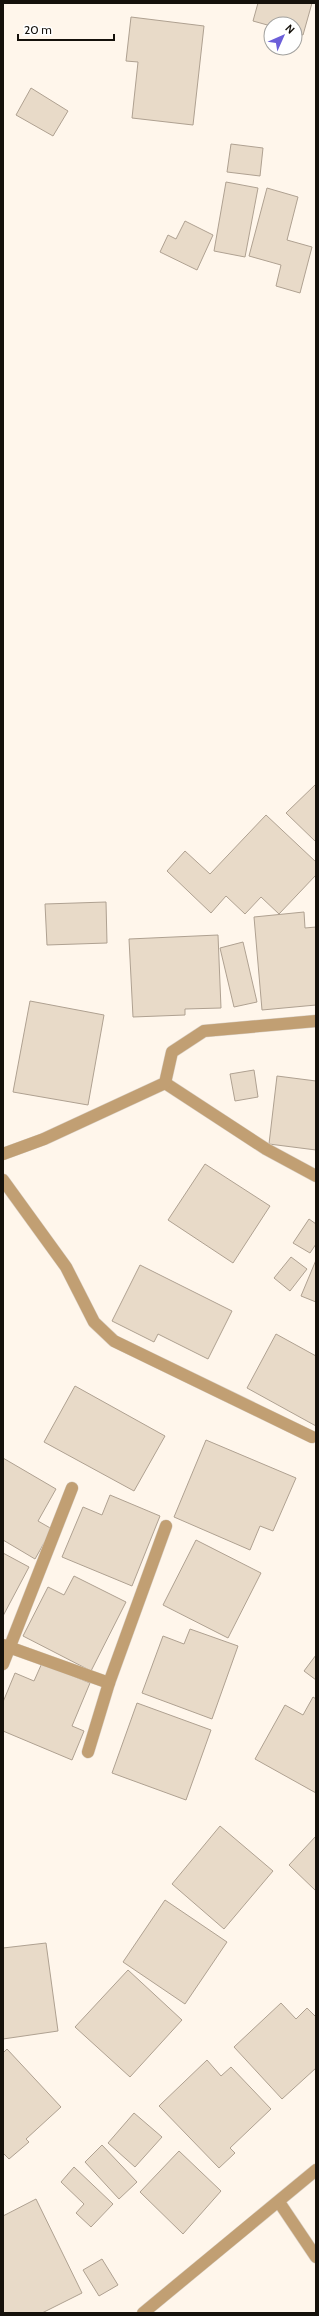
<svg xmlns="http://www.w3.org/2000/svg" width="319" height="2316" font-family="Cabin,sans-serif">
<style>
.building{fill:#e8dac8;stroke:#afa191}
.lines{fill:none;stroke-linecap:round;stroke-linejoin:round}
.minor-casing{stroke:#dad1c7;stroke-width:13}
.minor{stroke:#c19f73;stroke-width:12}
</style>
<rect width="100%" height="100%" fill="#fff6eb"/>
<g class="building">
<polygon points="258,3 312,3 303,35 295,33 295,24 271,24 271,26 253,21"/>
<polygon points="131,17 204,26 193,125 132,118 138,62 126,61"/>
<polygon points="31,88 68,111 53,136 16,115"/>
<polygon points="231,144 263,148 260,176 227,172"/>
<polygon points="226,182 258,188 245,257 214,251"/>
<polygon points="267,188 298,197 287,240 312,247 300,293 276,286 281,265 249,256"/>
<polygon points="185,221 213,235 197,270 160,252 168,235 176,239"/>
<polygon points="316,784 316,842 286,813"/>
<polygon points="266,815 316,862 316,875 279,914 261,897 245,914 226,896 211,913 167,871 185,851 210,874"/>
<polygon points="106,902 107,943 47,945 45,904"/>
<polygon points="304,912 305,928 316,927 316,1005 262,1010 254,917"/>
<polygon points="218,935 221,1008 185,1009 185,1015 133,1017 129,939"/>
<polygon points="243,942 257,1002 234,1007 220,948"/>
<polygon points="30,1001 104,1015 88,1105 13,1092"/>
<polygon points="254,1070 258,1097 235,1101 230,1074"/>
<polygon points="277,1076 316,1081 316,1150 269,1144"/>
<polygon points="205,1164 270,1206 233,1263 168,1220"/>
<polygon points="309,1219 316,1224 316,1244 310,1253 293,1243"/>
<polygon points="291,1257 307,1269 290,1291 274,1278"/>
<polygon points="316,1260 316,1302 301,1296"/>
<polygon points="140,1265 232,1311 208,1359 158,1334 154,1342 112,1321"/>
<polygon points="276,1334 316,1356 316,1426 247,1388"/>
<polygon points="75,1386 165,1436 134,1491 44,1442"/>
<polygon points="206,1440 296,1478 273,1531 260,1526 250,1550 174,1517"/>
<polygon points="3,1458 56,1489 38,1521 52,1529 35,1559 3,1540"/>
<polygon points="110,1495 160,1516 132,1586 62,1557 83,1507 102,1515"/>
<polygon points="196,1540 261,1573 228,1638 163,1605"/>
<polygon points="3,1553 29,1567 3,1616"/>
<polygon points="74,1576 126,1602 91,1671 23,1636 48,1587 64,1595"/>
<polygon points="190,1629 238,1646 212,1719 142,1693 163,1636 184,1644"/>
<polygon points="316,1655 316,1680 304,1671"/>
<polygon points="42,1663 90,1683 72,1726 84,1731 72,1760 3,1731 3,1702 15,1673 34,1681"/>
<polygon points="313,1697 316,1699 316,1793 255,1759 285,1705 303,1715"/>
<polygon points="137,1703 211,1730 186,1800 112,1773"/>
<polygon points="220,1826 273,1871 224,1929 172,1884"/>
<polygon points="316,1836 316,1891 289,1865"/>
<polygon points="165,1900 227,1942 185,2004 123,1962"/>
<polygon points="46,1943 58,2031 3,2039 3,1948"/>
<polygon points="128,1970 182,2020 130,2077 75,2027"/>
<polygon points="281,2003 296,2019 307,2008 316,2017 316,2068 282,2099 234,2047"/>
<polygon points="7,2049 61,2107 26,2139 29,2142 9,2159 3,2153 3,2053"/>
<polygon points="207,2060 221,2076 231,2067 271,2109 230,2148 235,2153 219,2168 159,2106"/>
<polygon points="134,2113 162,2137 135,2167 108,2143"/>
<polygon points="102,2145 137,2182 119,2199 85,2162"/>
<polygon points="179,2151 221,2191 183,2234 140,2192"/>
<polygon points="74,2167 113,2204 91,2227 76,2213 84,2204 61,2182"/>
<polygon points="36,2199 82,2293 42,2313 3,2313 3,2216"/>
<polygon points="102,2259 118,2285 99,2296 83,2270"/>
</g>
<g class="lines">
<defs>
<g id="minor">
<polyline points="165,1083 266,1149 316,1176"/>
<polyline points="3,1154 44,1139 165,1083 172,1052 204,1031 316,1021"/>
<polyline points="3,1180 66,1267 94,1322 114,1341 312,1437"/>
<polyline points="3,1645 109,1683"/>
<polyline points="3,1664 72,1488"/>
<polyline points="88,1752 109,1683 166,1526"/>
<polyline points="279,2202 316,2257"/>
<polyline points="143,2313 316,2170"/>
</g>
</defs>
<use href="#minor" class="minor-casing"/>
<use href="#minor" class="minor"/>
</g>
<rect width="319" height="2316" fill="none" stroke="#15110b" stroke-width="8"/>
<g transform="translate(283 36) rotate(45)"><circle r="19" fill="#ffffff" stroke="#a1a09d"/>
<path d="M0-3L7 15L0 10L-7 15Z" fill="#6c5fd9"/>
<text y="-6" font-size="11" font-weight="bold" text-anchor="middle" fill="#15110b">N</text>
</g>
<path d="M18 34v6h96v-6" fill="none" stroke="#15110b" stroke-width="2"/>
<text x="24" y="34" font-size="12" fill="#15110b" stroke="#ffffff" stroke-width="3" paint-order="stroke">20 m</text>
</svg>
